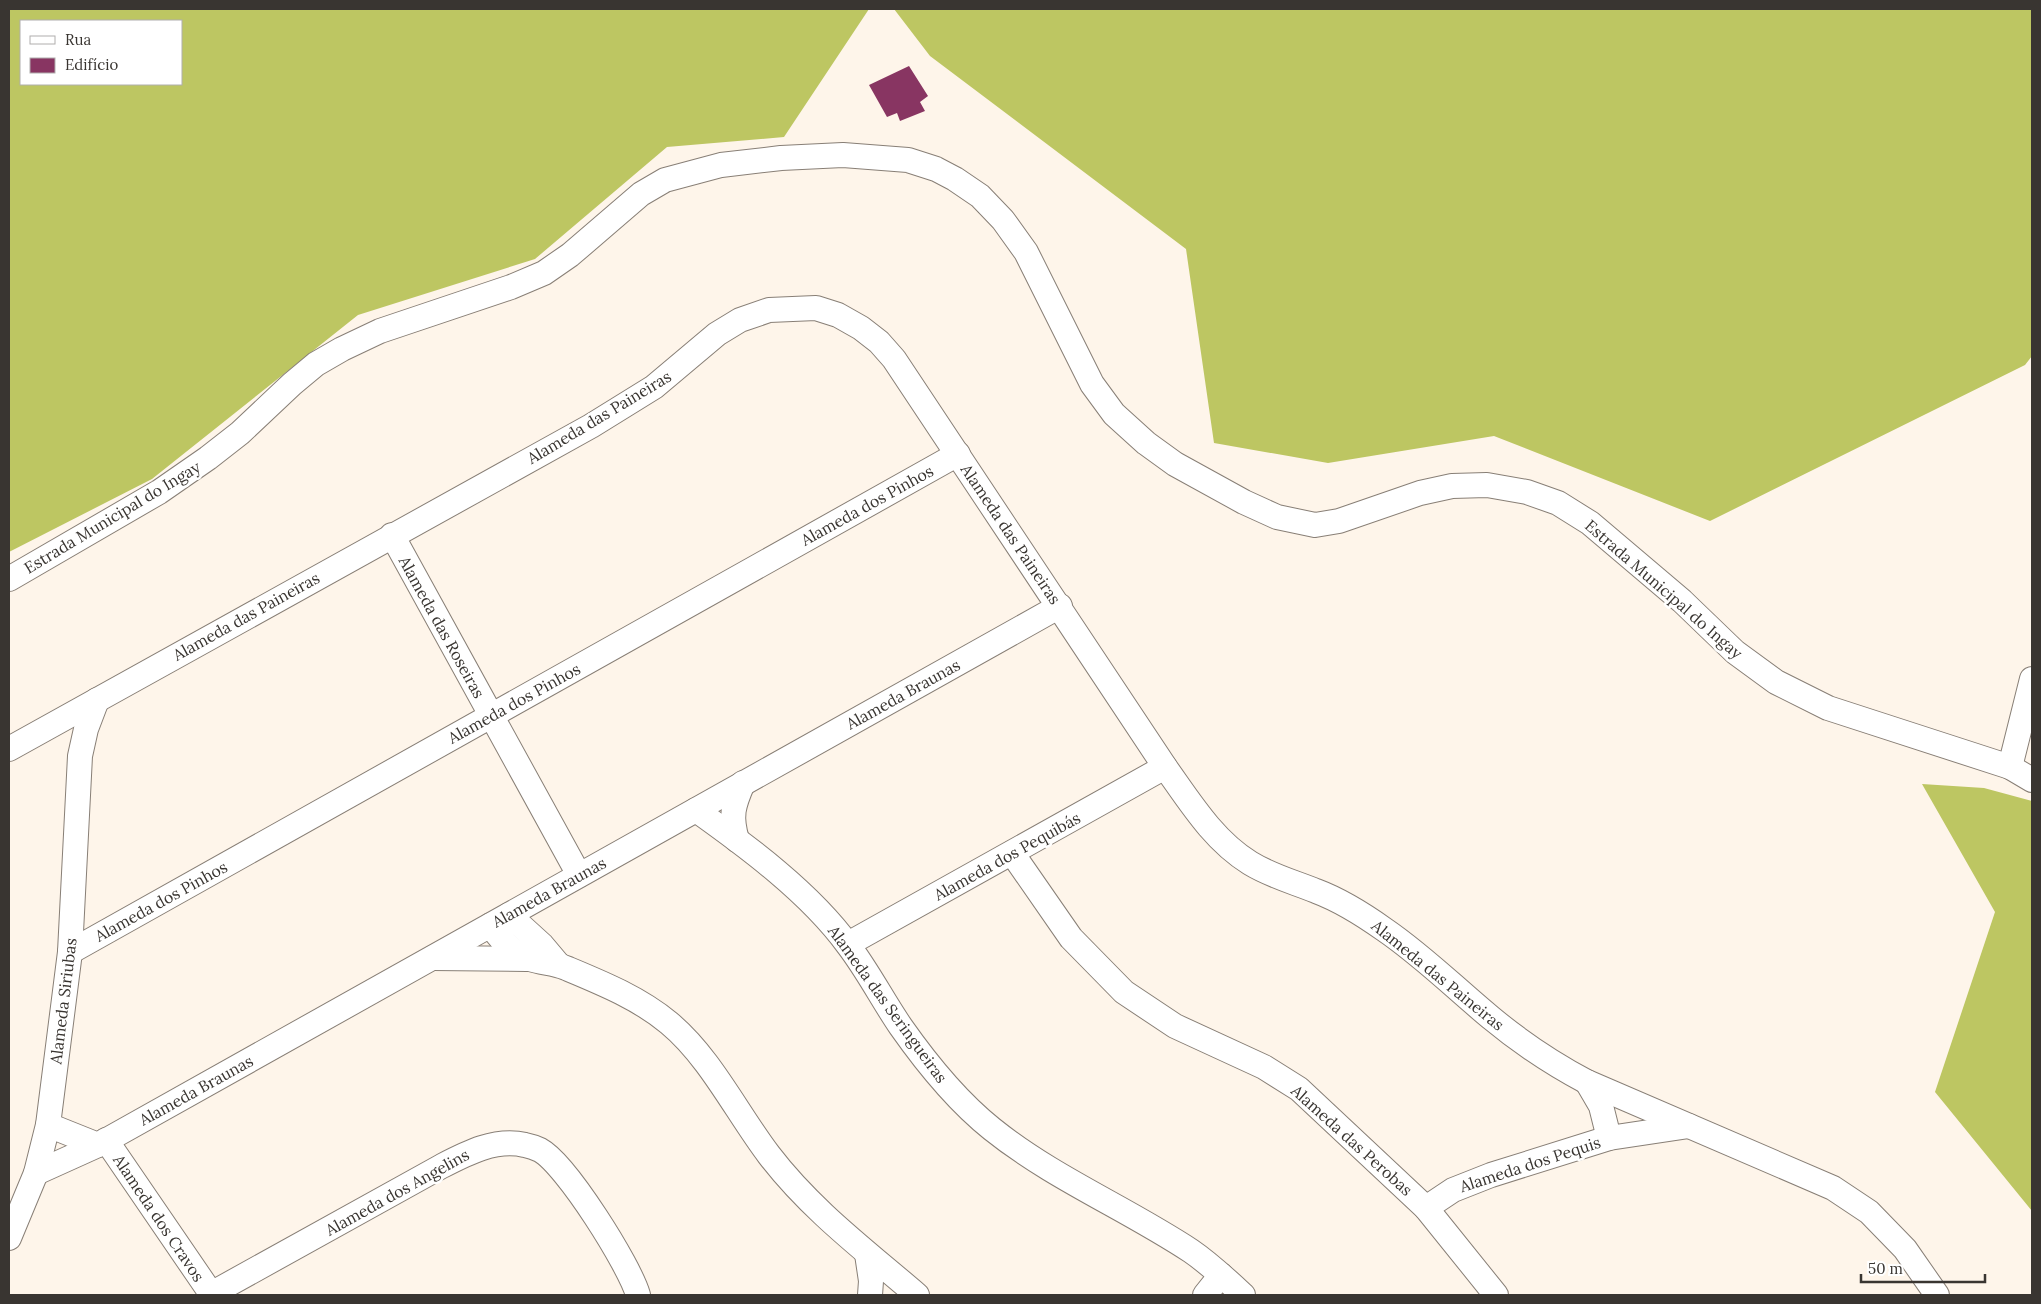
<svg xmlns="http://www.w3.org/2000/svg" width="2041" height="1304" font-family="Lora,serif">
<style>
.forest{fill:#bdc662;fill-rule:evenodd}
.building{fill:#883562}
.lines{fill:none;stroke-linecap:round;stroke-linejoin:round}
.minor-casing{stroke:#887f76;stroke-width:26}
.minor{stroke:#fff;stroke-width:24}
.labels{text-anchor:middle;stroke-width:5;stroke-linejoin:round;paint-order:stroke}
.street-label{font-size:16px;fill:#393531;stroke:#fff}
</style>
<rect width="100%" height="100%" fill="#fef5ea"/>
<g class="forest">
<path d="M9,9H869L784,137L667,147L535,259L358,315L152,479L9,552ZM21,21H181V84H21Z"/>
<polygon points="894,9 2032,9 2032,356 2025,365 1710,521 1494,436 1328,463 1214,443 1186,249 930,56"/>
<polygon points="1922,784 1984,788 2032,801 2032,1211 1935,1092 1995,912"/>
</g>
<polygon class="building" points="909,66 928,96 920,102 925,111 900,121 897,113 887,117 869,85"/>
<g class="lines">
<defs>
<g id="minor">
<polyline points="392,535 579,875"/>
<polyline points="9,579 159,492 208,458 240,433 292,384 316,364 342,349 380,331 511,287 544,273 570,255 641,194 665,180 721,165 781,158 843,155 908,160 936,169 955,179 980,196 1003,220 1026,252 1092,384 1114,414 1146,443 1175,464 1244,502 1277,517 1315,525 1339,521 1420,493 1452,486 1487,485 1527,492 1558,503 1590,523 1682,601 1735,652 1776,682 1828,708 2010,767 2032,780"/>
<path d="M9,749L591,426L654,387L717,334L740,320L769,310L816,308L838,315L861,328L879,342L894,359L1165,767C1190,802 1213,840 1250,863C1271,876 1294,882 1316,891C1340,900 1364,915 1385,930C1423,956 1455,988 1490,1017C1520,1042 1553,1064 1587,1082L1833,1188L1869,1212L1905,1249L1937,1295"/>
<polyline points="2010,767 2032,679"/>
<path d="M696,810C748,847 810,893 848,945C868,971 883,1001 901,1027C927,1064 957,1101 992,1129C1053,1178 1126,1208 1191,1251C1210,1264 1227,1280 1243,1295"/>
<path d="M737,840C730,816 733,806 743,783"/>
<polyline points="1012,853 1071,938 1124,992 1175,1026 1264,1067 1299,1089 1426,1208 1496,1295"/>
<polyline points="509,915 542,945 558,964"/>
<path d="M491,925C500,940 512,953 530,959C542,963 554,963 566,968C602,983 639,998 669,1023C710,1057 737,1113 769,1155C811,1210 866,1251 917,1295"/>
<polyline points="848,944 1165,767"/>
<polyline points="70,952 958,454"/>
<polyline points="433,958 527,959"/>
<polyline points="1587,1082 1601,1106 1609,1138"/>
<polyline points="48,1125 98,1145"/>
<polyline points="106,1140 212,1295"/>
<polyline points="36,1173 98,1145 1060,606"/>
<polyline points="1426,1208 1453,1190 1491,1175 1609,1138 1689,1126"/>
<polyline points="9,1238 36,1173 48,1125 70,952 80,756 86,729 97,700"/>
<polyline points="867,1254 871,1281 870,1295"/>
<path d="M211,1294L442,1166C467,1153 496,1138 525,1145C530,1146 536,1148 540,1150C566,1164 630,1266 638,1295"/>
<polyline points="1205,1295 1221,1275"/>
</g>
</defs>
<use href="#minor" class="minor-casing"/>
<use href="#minor" class="minor"/>
</g>
<g class="labels">
<g class="street-label">
<text transform="translate(599 417) rotate(-31)" y="6">Alameda das Paineiras</text>
<text transform="translate(867 505) rotate(-29)" y="6">Alameda dos Pinhos</text>
<text transform="translate(112 517) rotate(-31)" y="6">Estrada Municipal do Ingay</text>
<text transform="translate(1011 534) rotate(56)" y="6">Alameda das Paineiras</text>
<text transform="translate(1664 589) rotate(41)" y="6">Estrada Municipal do Ingay</text>
<text transform="translate(246 616) rotate(-29)" y="6">Alameda das Paineiras</text>
<text transform="translate(442 627) rotate(61)" y="6">Alameda das Roseiras</text>
<text transform="translate(903 694) rotate(-29)" y="6">Alameda Braunas</text>
<text transform="translate(514 703) rotate(-29)" y="6">Alameda dos Pinhos</text>
<text transform="translate(1007 856) rotate(-29)" y="6">Alameda dos Pequibás</text>
<text transform="translate(549 892) rotate(-29)" y="6">Alameda Braunas</text>
<text transform="translate(161 901) rotate(-29)" y="6">Alameda dos Pinhos</text>
<text transform="translate(1438 975) rotate(39)" y="6">Alameda das Paineiras</text>
<text transform="translate(63 1001) rotate(-83)" y="6">Alameda Siriubas</text>
<text transform="translate(888 1004) rotate(54)" y="6">Alameda das Seringueiras</text>
<text transform="translate(196 1090) rotate(-29)" y="6">Alameda Braunas</text>
<text transform="translate(1352 1140) rotate(42)" y="6">Alameda das Perobas</text>
<text transform="translate(1530 1164) rotate(-18)" y="6">Alameda dos Pequis</text>
<text transform="translate(397 1192) rotate(-29)" y="6">Alameda dos Angelins</text>
<text transform="translate(159 1218) rotate(56)" y="6">Alameda dos Cravos</text>
</g>
</g>
<rect width="2041" height="1304" fill="none" stroke="#393531" stroke-width="20"/>
<rect x="20" y="20" width="162" height="65" fill="#ffffff" stroke="#b0aead"/>
<rect x="30" y="36" width="25" height="8" fill="#ffffff" stroke="#b0aead"/>
<text x="65" y="45" font-size="15" fill="#393531">Rua</text>
<rect x="30" y="58" width="25" height="15" fill="#883562" stroke="#b0aead"/>
<text x="65" y="70" font-size="15" fill="#393531">Edifício</text>
<path d="M1861 1274v8h124v-8" fill="none" stroke="#393531" stroke-width="2.5"/>
<text x="1868" y="1274" font-size="15" fill="#393531" stroke="#ffffff" stroke-width="4" paint-order="stroke">50 m</text>
</svg>
